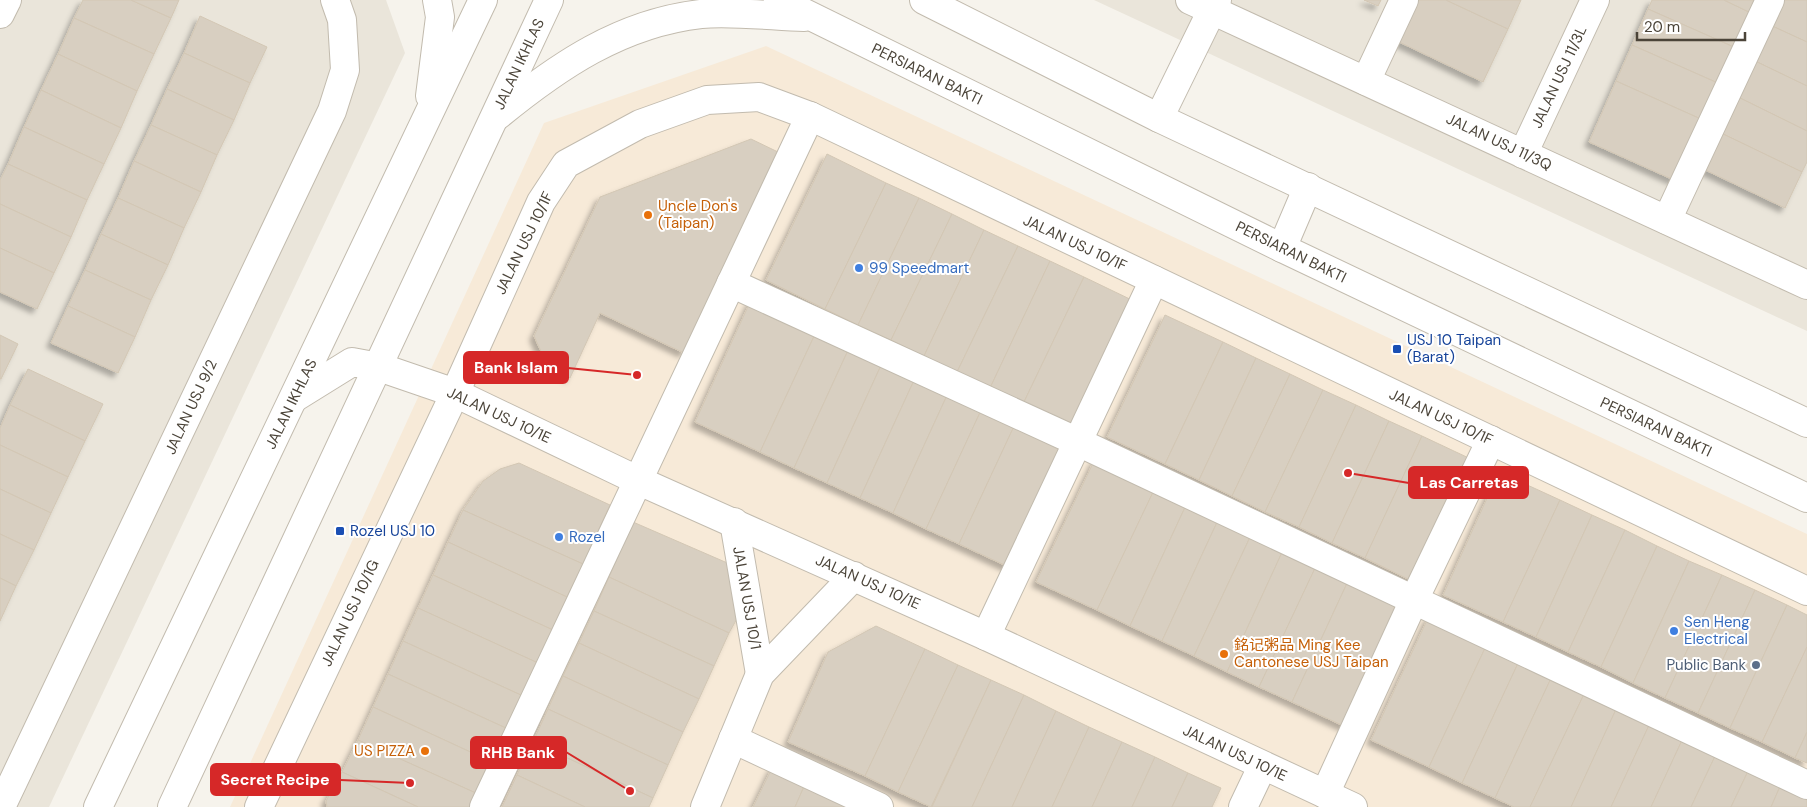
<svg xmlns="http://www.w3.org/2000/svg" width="1807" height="807" font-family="'DM Sans','Noto Sans SC',sans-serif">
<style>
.residential{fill:#eae5da}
.commercial{fill:#f7ead8}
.building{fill:#d8cfc1;stroke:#d3c7b4;filter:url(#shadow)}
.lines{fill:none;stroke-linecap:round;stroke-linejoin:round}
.minor-casing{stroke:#c2bbae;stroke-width:30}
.minor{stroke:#fff;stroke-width:28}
.food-dot{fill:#e8710a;stroke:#fff;stroke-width:2}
.shop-dot{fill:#3f7fe0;stroke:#fff;stroke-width:2}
.transit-dot{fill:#1a4fb4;stroke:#fff;stroke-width:2}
.service-dot{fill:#5c6f8a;stroke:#fff;stroke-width:2}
.labels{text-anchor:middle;stroke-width:4;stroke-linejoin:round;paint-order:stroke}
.street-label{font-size:15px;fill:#4b4439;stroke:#fff}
.food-label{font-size:15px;fill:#c56008;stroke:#fff;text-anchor:start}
.shop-label{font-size:15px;fill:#366cbe;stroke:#fff;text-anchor:start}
.transit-label{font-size:15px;fill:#164399;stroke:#fff;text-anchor:start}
.service-label{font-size:15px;fill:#4e5e75;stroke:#fff;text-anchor:end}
.leader{fill:none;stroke:#d62828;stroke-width:2}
.callout-dot{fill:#d62828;stroke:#fff;stroke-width:2}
.callout{fill:#d62828;stroke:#d62828;stroke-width:2}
.callout-label{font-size:16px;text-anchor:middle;font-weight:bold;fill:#fff}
</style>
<defs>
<filter id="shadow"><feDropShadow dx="-4.5" dy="4.5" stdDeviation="2.5" flood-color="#0004"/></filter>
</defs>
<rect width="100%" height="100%" fill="#f6f3ec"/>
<g class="residential">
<polygon points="0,0 386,0 405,53 49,807 0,807"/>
<polygon points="1094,0 1807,0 1807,331"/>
</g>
<polygon class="commercial" points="766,46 1807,534 1807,807 230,807 544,123"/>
<g class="building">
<polygon points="83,0 131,0 171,18 154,54 74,18"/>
<polygon points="131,0 179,0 171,18"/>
<polygon points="1364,0 1381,0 1378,6"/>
<polygon points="1416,0 1446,0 1508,29 1483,82 1397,41"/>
<polygon points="1446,0 1521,0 1508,29"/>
<polygon points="1652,0 1724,0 1751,13 1736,48 1648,9"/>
<polygon points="1724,0 1757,0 1751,13"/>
<polygon points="1782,0 1807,0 1807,42 1770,25"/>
<polygon points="1648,9 1736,48 1720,84 1632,45"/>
<polygon points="200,16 267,47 250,83 184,53"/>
<polygon points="74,18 154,54 137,91 58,54"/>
<polygon points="1770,25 1807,42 1807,86 1753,60"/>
<polygon points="1632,45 1720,84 1703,120 1616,81"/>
<polygon points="184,53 250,83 234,120 167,89"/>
<polygon points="58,54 137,91 121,128 41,90"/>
<polygon points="1753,60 1807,86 1807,131 1736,96"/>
<polygon points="1616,81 1703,120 1676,181 1589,142"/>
<polygon points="167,89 234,120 217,155 151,125"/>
<polygon points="41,90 121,128 104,164 24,127"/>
<polygon points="1736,96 1807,131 1807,162 1802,172 1719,132"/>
<polygon points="151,125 217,155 201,192 134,161"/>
<polygon points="24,127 104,164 87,200 8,164"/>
<polygon points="1719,132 1802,172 1785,208 1701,168"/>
<polygon points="751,139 778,152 684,353 600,313 570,378 548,367 534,336 600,197"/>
<polygon points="827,154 886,183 825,309 766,280"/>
<polygon points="134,161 201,192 184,228 118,198"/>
<polygon points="8,164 87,200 71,237 0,204 0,180"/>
<polygon points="886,183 919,198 858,325 825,309"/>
<polygon points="118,198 184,228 168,265 101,234"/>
<polygon points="919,198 952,214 891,340 858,325"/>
<polygon points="0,204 71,237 54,273 0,248"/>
<polygon points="952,214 984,230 924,356 891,340"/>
<polygon points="984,230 1018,246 957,372 924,356"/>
<polygon points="101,234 168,265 151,300 85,270"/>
<polygon points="1018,246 1050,261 990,388 957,372"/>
<polygon points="0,248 54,273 37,309 0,292"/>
<polygon points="1050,261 1084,277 1023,404 990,388"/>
<polygon points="85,270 151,300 135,337 68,306"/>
<polygon points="1084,277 1138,303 1077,430 1023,404"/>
<polygon points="751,300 817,330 760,452 695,422"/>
<polygon points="68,306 135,337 118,373 51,343"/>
<polygon points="1165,315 1223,342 1165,464 1107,437"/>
<polygon points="817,330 850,346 794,468 760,452"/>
<polygon points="0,335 18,344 1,379 0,379"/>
<polygon points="1223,342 1256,358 1199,480 1165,464"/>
<polygon points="850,346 883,361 827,483 794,468"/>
<polygon points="1256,358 1290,374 1232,496 1199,480"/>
<polygon points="883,361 916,376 860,498 827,483"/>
<polygon points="28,369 103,404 85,441 10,405"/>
<polygon points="1290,374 1323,390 1265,512 1232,496"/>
<polygon points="916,376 949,391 893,513 860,498"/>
<polygon points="1323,390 1356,405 1299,527 1265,512"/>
<polygon points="949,391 983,406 926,529 893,513"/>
<polygon points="10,405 85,441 68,477 0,445 0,428"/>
<polygon points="1356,405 1389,421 1332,543 1299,527"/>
<polygon points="983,406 1016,422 959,544 926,529"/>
<polygon points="1389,421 1422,436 1365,558 1332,543"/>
<polygon points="1016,422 1069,447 1013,569 959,544"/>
<polygon points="1422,436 1473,460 1416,583 1365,558"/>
<polygon points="0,445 68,477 51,513 0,489"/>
<polygon points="1095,459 1155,488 1097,610 1036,582"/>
<polygon points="519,463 610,505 583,564 463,510 483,481 500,469"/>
<polygon points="1499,472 1560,500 1503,622 1443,595"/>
<polygon points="1155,488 1187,503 1130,626 1097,610"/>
<polygon points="0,489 51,513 34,550 0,534"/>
<polygon points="1560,500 1592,515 1536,637 1503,622"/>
<polygon points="1187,503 1219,518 1162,641 1130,626"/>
<polygon points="463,510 583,564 567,597 448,542"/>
<polygon points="1592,515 1625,530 1568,652 1536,637"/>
<polygon points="1219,518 1252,533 1194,656 1162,641"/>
<polygon points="633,522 732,565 744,606 729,633 609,577"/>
<polygon points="1625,530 1657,546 1601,667 1568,652"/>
<polygon points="1252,533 1284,548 1227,672 1194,656"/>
<polygon points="0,534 34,550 16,586 0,578"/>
<polygon points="448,542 567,597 553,630 433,575"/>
<polygon points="1657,546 1689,561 1633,683 1601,667"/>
<polygon points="1284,548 1317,564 1259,687 1227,672"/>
<polygon points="1689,561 1722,575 1665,698 1633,683"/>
<polygon points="1317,564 1349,579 1292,702 1259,687"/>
<polygon points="433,575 553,630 538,663 418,608"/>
<polygon points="1722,575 1755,590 1698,713 1665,698"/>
<polygon points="609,577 729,633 714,666 594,611"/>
<polygon points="0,578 16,586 0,621"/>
<polygon points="1349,579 1406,605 1348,728 1292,702"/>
<polygon points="1755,590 1787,605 1730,728 1698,713"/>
<polygon points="1787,605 1807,615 1807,647 1762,742 1730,728"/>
<polygon points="418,608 538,663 523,696 403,641"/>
<polygon points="594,611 714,666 699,699 579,643"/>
<polygon points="1429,616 1487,644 1429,767 1371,740"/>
<polygon points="876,626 925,649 865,776 788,742 828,652"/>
<polygon points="403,641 523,696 508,729 388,674"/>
<polygon points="579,643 699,699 683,732 563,676"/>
<polygon points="1487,644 1520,659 1462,783 1429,767"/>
<polygon points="1807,647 1807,732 1795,758 1762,742"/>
<polygon points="925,649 958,665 898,792 865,776"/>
<polygon points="1520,659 1553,674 1495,798 1462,783"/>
<polygon points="958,665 991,680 931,807 898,792"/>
<polygon points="388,674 508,729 492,762 373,707"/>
<polygon points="1553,674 1586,690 1530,807 1514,807 1495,798"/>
<polygon points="563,676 683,732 668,765 548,709"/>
<polygon points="991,680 1024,695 972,807 932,807"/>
<polygon points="1586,690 1618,705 1571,807 1530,807"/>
<polygon points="1024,695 1056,711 1012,807 972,807"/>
<polygon points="1618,705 1651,721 1611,807 1571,807"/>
<polygon points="373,707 492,762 478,794 358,740"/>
<polygon points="548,709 668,765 653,798 533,742"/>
<polygon points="1056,711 1089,727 1052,807 1012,807"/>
<polygon points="1651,721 1684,736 1651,807 1611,807"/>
<polygon points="1089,727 1122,742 1092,807 1052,807"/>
<polygon points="1807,732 1807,763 1795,758"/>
<polygon points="1684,736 1717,752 1691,807 1651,807"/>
<polygon points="358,740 478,794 472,807 418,807 342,772"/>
<polygon points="533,742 653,798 649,807 585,807 517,775"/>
<polygon points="1122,742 1155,757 1132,807 1092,807"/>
<polygon points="1717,752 1750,767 1731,807 1691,807"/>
<polygon points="1155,757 1188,773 1172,807 1132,807"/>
<polygon points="773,766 806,782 795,807 753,807"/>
<polygon points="1750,767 1782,782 1771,807 1731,807"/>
<polygon points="342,772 418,807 327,807 326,801"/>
<polygon points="1188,773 1221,788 1212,807 1172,807"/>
<polygon points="517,775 585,807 502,807"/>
<polygon points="806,782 852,807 795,807"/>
<polygon points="1782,782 1807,793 1807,807 1771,807"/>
</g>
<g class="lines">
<defs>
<g id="minor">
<polyline points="778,0 1282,248 1807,498"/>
<polyline points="924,0 1159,118 1807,423"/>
<polyline points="1190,0 1807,285"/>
<polyline points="0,14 7,0"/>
<polyline points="1366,81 1404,0"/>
<polyline points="430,96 440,17 437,0"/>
<path d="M497,116C558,66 621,23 701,14C731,11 773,16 804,17"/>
<polyline points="1159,118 1217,0"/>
<polyline points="1523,154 1595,0"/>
<polyline points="1667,220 1770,0"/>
<polyline points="1282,248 1308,187"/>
<polyline points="731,283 1078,442 1807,785"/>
<polyline points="294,398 352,362 379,367 455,393 637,480 986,636 1353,807"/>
<polyline points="734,522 760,674"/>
<polyline points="986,636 1154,280"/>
<polyline points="733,739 879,807"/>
<polyline points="1325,794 1414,600 1491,440"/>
<polyline points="1,807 332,111 345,70 342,20 335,0"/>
<polyline points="98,807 483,0"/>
<polyline points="172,807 549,0"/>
<polyline points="259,807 455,393 541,202 566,164 640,124 707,100 759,97 810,116 1807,591"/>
<polyline points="484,807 810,116"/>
<polyline points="705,807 760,674 854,576"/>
<polyline points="1243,807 1262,767"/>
</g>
</defs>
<use href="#minor" class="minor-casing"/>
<use href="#minor" class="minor"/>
</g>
<g class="food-dot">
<circle cx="648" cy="215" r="5"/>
<circle cx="1224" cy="654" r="5"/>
<circle cx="425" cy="751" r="5"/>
</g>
<g class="shop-dot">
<circle cx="859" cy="268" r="5"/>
<circle cx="559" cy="537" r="5"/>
<circle cx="1674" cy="631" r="5"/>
</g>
<g class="transit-dot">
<rect x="1392" y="344" width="10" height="10" rx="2.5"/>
<rect x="335" y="526" width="10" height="10" rx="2.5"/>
</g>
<circle class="service-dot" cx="1756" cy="665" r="5"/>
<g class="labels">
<g class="street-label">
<text transform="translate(519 64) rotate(-65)" y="5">JALAN IKHLAS</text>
<text transform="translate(927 74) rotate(26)" y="5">PERSIARAN BAKTI</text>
<text transform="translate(1559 77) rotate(-65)" y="5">JALAN USJ 11/3L</text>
<text transform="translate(1499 142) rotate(25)" y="5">JALAN USJ 11/3Q</text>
<text transform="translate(524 243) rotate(-64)" y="5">JALAN USJ 10/1F</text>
<text transform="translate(1075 243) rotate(25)" y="5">JALAN USJ 10/1F</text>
<text transform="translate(1291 252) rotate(26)" y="5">PERSIARAN BAKTI</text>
<text transform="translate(291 404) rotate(-64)" y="5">JALAN IKHLAS</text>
<text transform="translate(191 407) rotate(-65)" y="5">JALAN USJ 9/2</text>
<text transform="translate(499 415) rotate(25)" y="5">JALAN USJ 10/1E</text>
<text transform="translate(1441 417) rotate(25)" y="5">JALAN USJ 10/1F</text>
<text transform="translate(1656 427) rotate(25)" y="5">PERSIARAN BAKTI</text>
<text transform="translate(868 582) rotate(24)" y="5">JALAN USJ 10/1E</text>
<text transform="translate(747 598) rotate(80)" y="5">JALAN USJ 10/1</text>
<text transform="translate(350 613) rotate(-65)" y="5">JALAN USJ 10/1G</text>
<text transform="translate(1235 753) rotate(25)" y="5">JALAN USJ 10/1E</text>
</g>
<g class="food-label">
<text x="658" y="211">Uncle Don's<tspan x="658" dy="17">(Taipan)</tspan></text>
<text x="1234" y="650">銘记粥品 Ming Kee<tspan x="1234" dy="17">Cantonese USJ Taipan</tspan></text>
<text x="415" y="756" text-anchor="end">US PIZZA</text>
</g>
<g class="shop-label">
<text x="869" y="273">99 Speedmart</text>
<text x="569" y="542">Rozel</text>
<text x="1684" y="627">Sen Heng<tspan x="1684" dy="17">Electrical</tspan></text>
</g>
<g class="transit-label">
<text x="1407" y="345">USJ 10 Taipan<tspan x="1407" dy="17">(Barat)</tspan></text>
<text x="350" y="536">Rozel USJ 10</text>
</g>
<g class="service-label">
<text x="1746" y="670">Public Bank</text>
</g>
</g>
<path class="leader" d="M637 375L568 368M1348 473L1409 483M630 791L566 752M410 783L340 780"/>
<g class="callout-dot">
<circle cx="637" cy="375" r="5"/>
<circle cx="1348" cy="473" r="5"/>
<circle cx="630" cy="791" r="5"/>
<circle cx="410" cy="783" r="5"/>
</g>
<g class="callout">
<rect x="464" y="352" width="104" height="31" rx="5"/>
<rect x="1409" y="467" width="119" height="31" rx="5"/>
<rect x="471" y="737" width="95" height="31" rx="5"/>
<rect x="211" y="764" width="129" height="31" rx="5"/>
</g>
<g class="callout-label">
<text x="516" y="373">Bank Islam</text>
<text x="1469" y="488">Las Carretas</text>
<text x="518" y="758">RHB Bank</text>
<text x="275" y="785">Secret Recipe</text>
</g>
<path d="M1637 32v8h108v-8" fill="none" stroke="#4b4439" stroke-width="2.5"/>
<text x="1644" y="32" font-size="15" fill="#4b4439" stroke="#ffffff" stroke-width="4" paint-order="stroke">20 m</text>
</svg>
